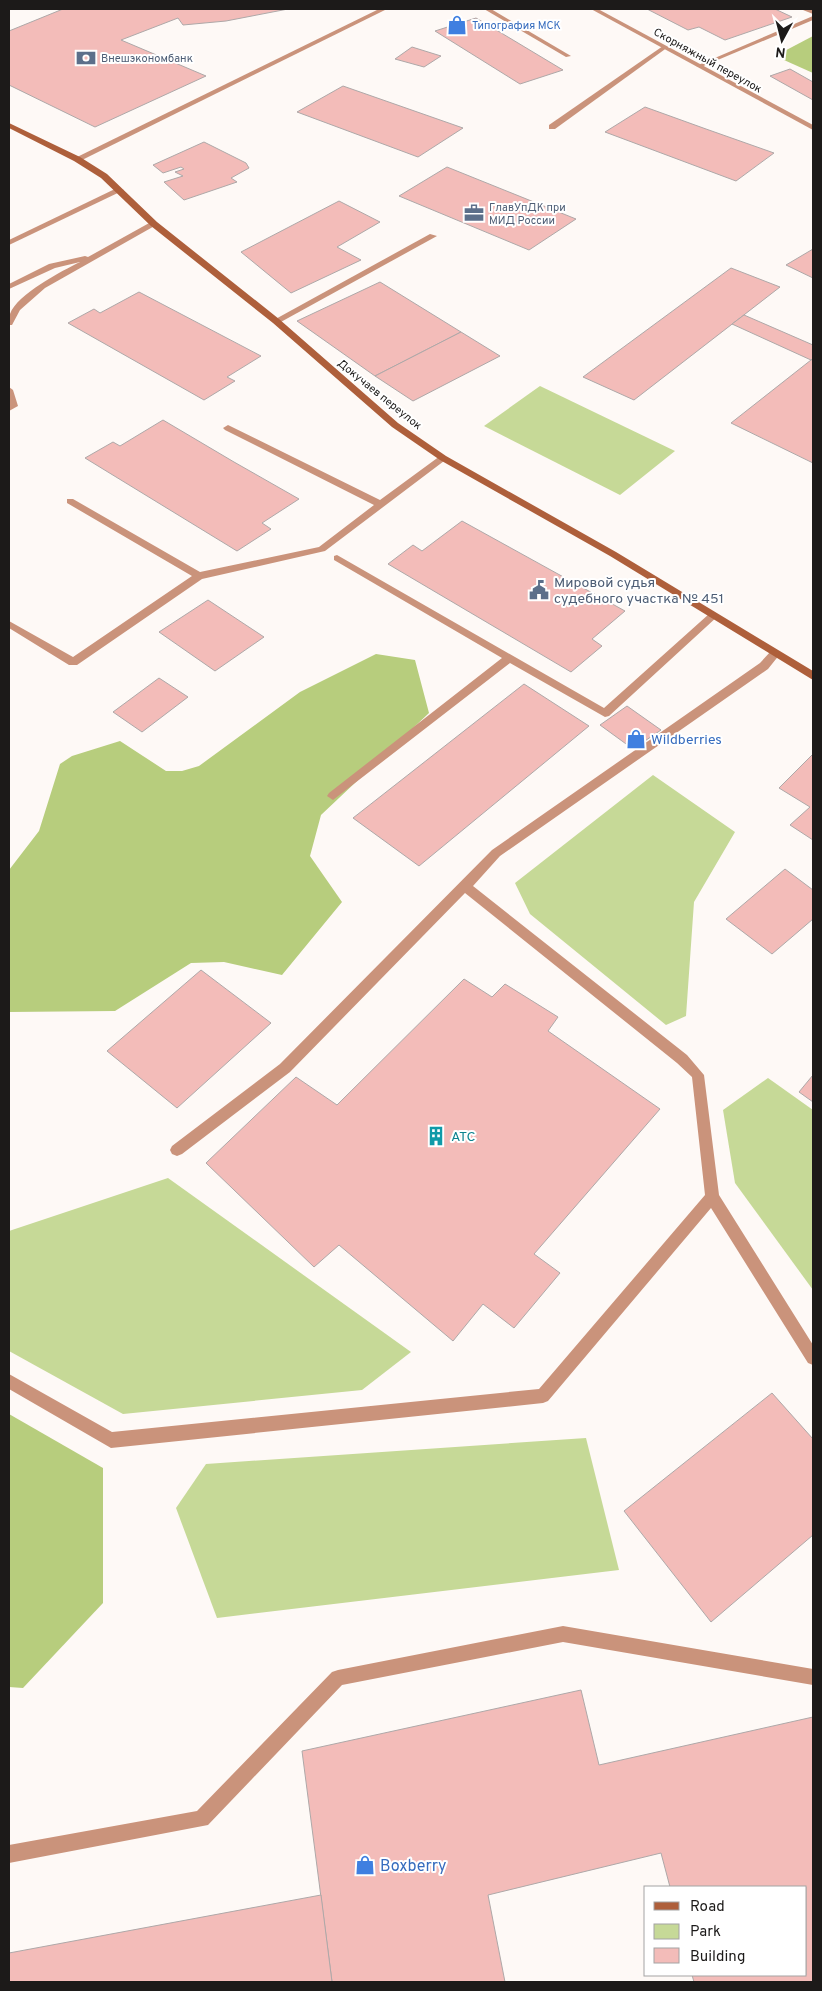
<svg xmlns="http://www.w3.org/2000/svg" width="822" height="1991" font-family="Overpass,sans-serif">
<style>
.green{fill:#c6d997}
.forest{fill:#b7cd7d}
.building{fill:#f3bcb9;stroke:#aea8a8}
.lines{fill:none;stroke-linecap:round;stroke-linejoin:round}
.lane{fill:#ca937b;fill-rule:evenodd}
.street{fill:#ca937b;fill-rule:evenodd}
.secondary{fill:#ae5f3b;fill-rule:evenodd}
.labels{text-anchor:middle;stroke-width:4;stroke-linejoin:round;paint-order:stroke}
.far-shop-label{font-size:11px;fill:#366cbe;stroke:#fff;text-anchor:start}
.far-service-label{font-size:11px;fill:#4e5e75;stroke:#fff;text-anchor:start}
.far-street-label{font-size:11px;fill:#1c1a19;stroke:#fff}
.service-label{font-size:14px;fill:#4e5e75;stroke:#fff;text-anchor:start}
.shop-label{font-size:14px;fill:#366cbe;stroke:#fff;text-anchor:start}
.culture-label{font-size:14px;fill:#0d838f;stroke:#fff;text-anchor:start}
.near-shop-label{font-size:16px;fill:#366cbe;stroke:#fff;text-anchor:start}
</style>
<rect width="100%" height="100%" fill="#fef9f6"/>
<g class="green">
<polygon points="540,386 675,451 620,495 484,426"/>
<polygon points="653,775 735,832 694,902 686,1016 666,1025 530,914 515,883"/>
<polygon points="768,1078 813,1110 813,1290 735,1183 723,1110"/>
<polygon points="168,1178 411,1352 362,1390 123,1414 9,1351 9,1231"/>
<polygon points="586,1438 619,1570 217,1618 176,1508 206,1464"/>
</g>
<g class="forest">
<polygon points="813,36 813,73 775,56"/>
<polygon points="376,654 415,660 429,713 321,815 310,856 342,902 282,975 224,962 191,963 115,1011 9,1012 9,870 39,831 60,764 72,756 120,741 166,771 182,771 199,766 300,692"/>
<polygon points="9,1414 103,1468 103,1603 23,1688 9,1687"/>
</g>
<g class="building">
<polygon points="63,9 288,9 226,21 183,25 178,18 121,40 206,76 95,127 9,85 9,31"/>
<polygon points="647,9 775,9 792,17 725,40 699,27 688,30"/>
<polygon points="476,18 498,31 563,70 520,84 435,31"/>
<polygon points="412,47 441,56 424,67 395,59"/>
<polygon points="790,69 813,82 813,100 770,76"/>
<polygon points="343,86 463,128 418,157 297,112"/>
<polygon points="645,107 706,129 774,153 736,181 605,132"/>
<polygon points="204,142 246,163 249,168 231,178 237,182 184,200 164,182 183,176 175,172 184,169 181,167 163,173 153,165"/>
<polygon points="447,167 576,219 529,250 399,196"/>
<polygon points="339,201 380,222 337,247 361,260 291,293 241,252"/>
<polygon points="813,249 813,278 786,265"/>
<polygon points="731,268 780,287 634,400 583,377"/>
<polygon points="380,282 461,332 375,376 297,321"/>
<polygon points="139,292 261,356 227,377 235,381 204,400 68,323 94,309 100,313"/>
<polygon points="744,315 813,345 813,359 811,360 732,324"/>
<polygon points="461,332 500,356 413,401 375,376"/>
<polygon points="813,359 813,463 731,423 811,360"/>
<polygon points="163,420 234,462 299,499 262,523 271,529 237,551 85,458 113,442 120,446"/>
<polygon points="462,521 625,611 592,639 602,646 571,672 388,564 413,545 422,551"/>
<polygon points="208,600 264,637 215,671 159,632"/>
<polygon points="159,678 188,697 142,732 113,712"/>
<polygon points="524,684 589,726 419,866 353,818"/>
<polygon points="627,706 661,730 633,749 600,725"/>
<polygon points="813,754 813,840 790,825 810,807 779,788"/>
<polygon points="785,869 813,890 813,919 772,954 726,919"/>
<polygon points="201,970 271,1023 177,1108 107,1051"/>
<polygon points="464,979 492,997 505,984 558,1017 548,1031 660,1109 534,1254 560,1273 514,1328 483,1304 453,1341 339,1245 314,1267 206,1163 296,1077 337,1105"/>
<polygon points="813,1075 813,1102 799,1092"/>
<polygon points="772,1393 813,1439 813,1535 711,1622 624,1511"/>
<polygon points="581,1690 599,1765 813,1717 813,1982 694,1982 692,1975 806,1975 806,1887 670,1887 661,1853 488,1895 505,1982 332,1982 302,1751"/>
<polygon points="321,1895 332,1982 9,1982 9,1953"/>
</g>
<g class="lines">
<g class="lane">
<polygon points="379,9 387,9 80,161 73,159"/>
<polygon points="484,9 491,9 571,56 566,57"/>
<polygon points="802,9 813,10 813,14 803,10"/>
<polygon points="813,16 813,20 701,67 696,66"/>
<polygon points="663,46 668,47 555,129 549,129 549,125"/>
<polygon points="117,188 124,190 9,245 9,240"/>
<path d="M151,222L158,224L45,288L20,310L12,325H9C9,321 8,317 10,314C17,294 62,271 80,262L55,268L9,289V284L49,264L85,256L88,257Z"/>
<polygon points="430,234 437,236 279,323 272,321"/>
<polygon points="9,387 13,390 18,406 9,411"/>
<polygon points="228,425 380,500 440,456 443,455 448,458 325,551 202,579 77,665 69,665 9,628 9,621 73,657 192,576 67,503 67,499 73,499 200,572 319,547 374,505 225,430 223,428"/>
<polygon points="337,555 604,708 709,614 713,613 718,616 609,716 605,717 510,663 333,800 327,796 329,793 502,658 334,560 334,556"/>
<polygon points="775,650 780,654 768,669 500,856 473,886 687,1055 704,1075 719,1195 813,1345 813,1365 808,1363 711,1208 548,1401 543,1403 111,1448 9,1389 9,1374 112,1432 539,1389 705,1195 692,1077 677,1063 465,893 290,1072 182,1154 177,1156 172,1154 170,1150 172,1146 280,1064 492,850 760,663 771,651"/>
<polygon points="563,1626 813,1669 813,1685 563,1642 342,1685 208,1825 9,1863 9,1845 197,1811 332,1672 338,1670"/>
</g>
<polygon class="street" points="591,9 598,9 813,125 813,130"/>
<polygon class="secondary" points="9,123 80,157 107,174 157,222 279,319 398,423 446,456 616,552 813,671 813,680 610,556 440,460 392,427 273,323 151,226 101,178 74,161 9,128"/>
</g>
<defs>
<symbol id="shop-bare" viewBox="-9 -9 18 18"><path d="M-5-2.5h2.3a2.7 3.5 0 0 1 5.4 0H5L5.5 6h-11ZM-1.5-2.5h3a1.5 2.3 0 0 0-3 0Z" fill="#3f7fe0" stroke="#fff" stroke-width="2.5" paint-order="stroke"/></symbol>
<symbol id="bank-bare" viewBox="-9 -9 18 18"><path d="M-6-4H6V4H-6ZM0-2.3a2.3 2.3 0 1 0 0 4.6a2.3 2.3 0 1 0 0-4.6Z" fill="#5c6f8a" stroke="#fff" stroke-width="2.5" paint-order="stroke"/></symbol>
<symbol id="office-bare" viewBox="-9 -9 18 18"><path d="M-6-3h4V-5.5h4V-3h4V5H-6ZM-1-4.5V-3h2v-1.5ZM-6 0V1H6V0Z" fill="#5c6f8a" stroke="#fff" stroke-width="2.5" paint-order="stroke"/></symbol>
<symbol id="civic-bare" viewBox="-9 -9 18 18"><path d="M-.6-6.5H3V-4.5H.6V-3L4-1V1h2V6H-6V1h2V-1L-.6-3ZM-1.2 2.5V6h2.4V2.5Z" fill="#5c6f8a" stroke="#fff" stroke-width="2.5" paint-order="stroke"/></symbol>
<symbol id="building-bare" viewBox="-9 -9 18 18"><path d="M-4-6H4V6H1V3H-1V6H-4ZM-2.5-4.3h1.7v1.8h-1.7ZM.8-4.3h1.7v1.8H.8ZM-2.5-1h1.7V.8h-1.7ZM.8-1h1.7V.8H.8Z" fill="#0f9aa8" stroke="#fff" stroke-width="2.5" paint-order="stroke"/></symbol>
</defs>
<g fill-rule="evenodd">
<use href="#shop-bare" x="443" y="11" width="28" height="28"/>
<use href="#bank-bare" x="72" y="44" width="28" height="28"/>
<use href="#office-bare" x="460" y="199" width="28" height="28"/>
<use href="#civic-bare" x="525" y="576" width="28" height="28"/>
<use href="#shop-bare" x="622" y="725" width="28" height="28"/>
<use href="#building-bare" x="422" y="1122" width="28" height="28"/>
<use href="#shop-bare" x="351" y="1851" width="28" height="28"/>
</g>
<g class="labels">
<g class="far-shop-label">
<text x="472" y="29">Типография МСК</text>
</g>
<g class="far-service-label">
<text x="101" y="62">Внешэкономбанк</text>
<text x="489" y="211">ГлавУпДК при<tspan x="489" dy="13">МИД России</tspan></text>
</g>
<g class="far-street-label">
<text transform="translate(708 60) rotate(29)" y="4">Скорняжный переулок</text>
<text transform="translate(380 394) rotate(39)" y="4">Докучаев переулок</text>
</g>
<g class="service-label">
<text x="554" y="587">Мировой судья<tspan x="554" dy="16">судебного участка № 451</tspan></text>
</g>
<g class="shop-label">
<text x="651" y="744">Wildberries</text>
</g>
<g class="culture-label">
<text x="451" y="1141">АТС</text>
</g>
<g class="near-shop-label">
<text x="380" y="1871">Boxberry</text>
</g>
</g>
<rect width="822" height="1991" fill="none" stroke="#1c1a19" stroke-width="20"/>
<rect x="644" y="1886" width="162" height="90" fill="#ffffff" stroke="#a4a3a3"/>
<rect x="654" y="1902" width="25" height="8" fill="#ae5f3b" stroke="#a4a3a3"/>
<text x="690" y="1911" font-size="15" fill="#1c1a19">Road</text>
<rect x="654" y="1924" width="25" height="15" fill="#c6d997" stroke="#a4a3a3"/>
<text x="690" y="1936" font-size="15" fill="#1c1a19">Park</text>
<rect x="654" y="1948" width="25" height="15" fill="#f3bcb9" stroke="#a4a3a3"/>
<text x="690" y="1961" font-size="15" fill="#1c1a19">Building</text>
<g transform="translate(782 40) rotate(187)" stroke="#ffffff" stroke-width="4" paint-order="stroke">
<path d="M0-4L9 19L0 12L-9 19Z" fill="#1c1a19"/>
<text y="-8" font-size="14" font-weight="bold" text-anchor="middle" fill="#1c1a19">N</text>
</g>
</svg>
